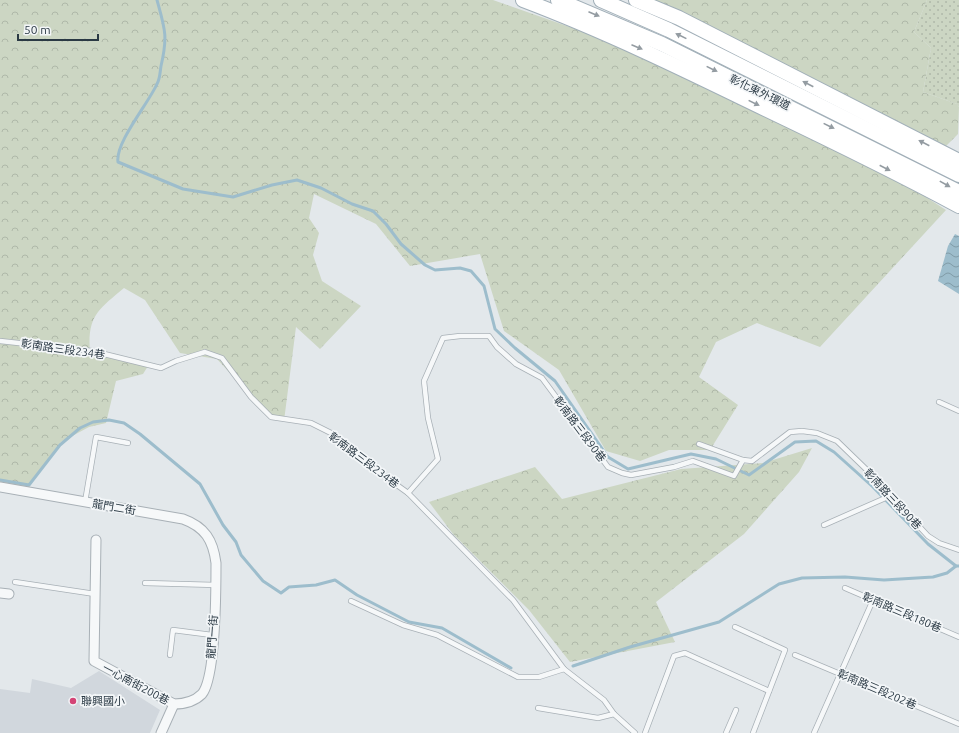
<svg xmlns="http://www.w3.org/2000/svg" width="959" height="733" font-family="Ubuntu,'Noto Sans TC',sans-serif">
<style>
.built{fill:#d1d7dd}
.grass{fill:url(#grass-dots)}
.forest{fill:url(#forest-crowns)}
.water{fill:url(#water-waves)}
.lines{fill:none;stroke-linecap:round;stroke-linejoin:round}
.stream{stroke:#9dbdcc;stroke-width:3}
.service-casing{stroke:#a8b0b6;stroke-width:6}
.minor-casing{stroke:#a8b0b6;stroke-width:11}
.primary-casing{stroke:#a1afb8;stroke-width:16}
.service{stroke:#f6f8f9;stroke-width:4.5}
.minor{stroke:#f6f8f9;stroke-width:9}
.primary{stroke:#fff;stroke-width:14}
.oneway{fill:#949ca2}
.poi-dot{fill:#d44476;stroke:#f3f6f8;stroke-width:1.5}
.labels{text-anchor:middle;stroke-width:3.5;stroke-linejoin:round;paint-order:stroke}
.street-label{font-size:11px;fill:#2a3944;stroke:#f3f6f8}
.poi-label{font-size:11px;fill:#2a3944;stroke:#f3f6f8;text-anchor:start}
</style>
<defs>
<pattern id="grass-dots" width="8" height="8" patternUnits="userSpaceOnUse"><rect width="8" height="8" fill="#ccd6c3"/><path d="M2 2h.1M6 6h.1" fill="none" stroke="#afb8a9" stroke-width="1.8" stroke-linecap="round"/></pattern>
<pattern id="forest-crowns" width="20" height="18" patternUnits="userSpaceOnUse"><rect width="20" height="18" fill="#ccd6c3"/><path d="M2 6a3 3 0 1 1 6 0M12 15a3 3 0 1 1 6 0" fill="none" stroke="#afb8a9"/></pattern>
<pattern id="water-waves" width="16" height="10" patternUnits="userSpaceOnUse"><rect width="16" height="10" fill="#9dbdcc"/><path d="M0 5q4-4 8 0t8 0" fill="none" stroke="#809ba7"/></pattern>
</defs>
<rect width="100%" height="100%" fill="#e3e8eb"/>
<polygon class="built" points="99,671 160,710 150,733 0,733 0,689 30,693 32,679 71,688"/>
<polygon class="grass" points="927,0 959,0 959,107 957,104 923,92 931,48 914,32"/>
<g class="forest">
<path d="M0,0H493L598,37L873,163L946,210L820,347L757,323L716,342L699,377L738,405L710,450H669L640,461L606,451L559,370L504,331L480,254L410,266L376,224L314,194L309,218L319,233L313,255L322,281L361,306L320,349L296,327L284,421L272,419L217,359L180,353L145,300L124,288C98,310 87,316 90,353L148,366L143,374L116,381L106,423L89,427L61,442L24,494L0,491Z"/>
<polygon points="632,0 927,0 914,32 931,48 923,92 957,104 959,107 958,134 946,146 791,67"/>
<polygon points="812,448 799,472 744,534 656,602 675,642 570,662 529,610 453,534 429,502 535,467 562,499 681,469 763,463"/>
</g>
<polygon class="water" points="955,234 959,236 959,294 938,281 948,246"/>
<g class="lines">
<g class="stream">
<path d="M157,0C165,29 168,36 161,66C160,72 160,79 157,84C148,104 115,143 118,162L183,189L233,197L272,185L297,180L321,188L352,204L373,211L386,224L401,244L425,265L435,270L460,268L471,271L484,286L495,329L515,348L555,381L608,457L628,469L691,454L716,459L749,475L795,442L816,441L834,452L873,487L928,544L956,566H959"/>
<polyline points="0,480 29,485 60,445 80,428 93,422 109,420 124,423 140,434 200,484 223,525 236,542 241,555 263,581 281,593 289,587 316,585 335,580 357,595 409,622 442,628 511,668"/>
<polyline points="573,666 630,647 719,622 779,584 802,578 845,577 884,580 933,577 947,573 956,566"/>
</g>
<defs>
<g id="service">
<polyline points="0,341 92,351 161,368 176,361 205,352 222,358 251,397 271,417 311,423 335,435 369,465 408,493 513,600 564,669 604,700 614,714 635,733"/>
<polyline points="939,402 959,411"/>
<polyline points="699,444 743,460"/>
<polyline points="408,493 438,459 428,418 424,381 443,338 460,336 489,336 497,347 516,364 542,378 608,467 622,473 631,475 674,467 693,461 734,476 743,460 752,461 790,432 802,431 817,433 837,441 869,472 928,536 939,543 959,550"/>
<polyline points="85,502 96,437 128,443"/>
<polyline points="824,525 890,496"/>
<polyline points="15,582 95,594"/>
<polyline points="145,583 216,585"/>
<polyline points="845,588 959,637"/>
<polyline points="351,601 403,625 437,635 518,677 539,677 564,669"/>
<polyline points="735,627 785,650 753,733"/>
<polyline points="170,655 173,630 212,635"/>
<polyline points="795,655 959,724"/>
<polyline points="538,708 598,718 614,714"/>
<polyline points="645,733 674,656 685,653 769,691"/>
<polyline points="726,733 736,710"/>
<polyline points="814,733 873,600"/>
</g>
<g id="minor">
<path d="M0,487L183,519C205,527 213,540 216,563C216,587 216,677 202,694C194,702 185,704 174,704L94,661L96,540"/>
<polyline points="0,593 9,594"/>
<polyline points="161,733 174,704"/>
</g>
<g id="primary">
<path d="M523,0C605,31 683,69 761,107C828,139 894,171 959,206"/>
<polyline points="558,0 662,44 959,192"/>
<polyline points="601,0 669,30 959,175"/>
<polyline points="636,0 679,18 959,161"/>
</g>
</defs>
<use href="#service" class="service-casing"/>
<use href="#minor" class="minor-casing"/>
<use href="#primary" class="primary-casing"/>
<use href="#service" class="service"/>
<use href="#minor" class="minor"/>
<use href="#primary" class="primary"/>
</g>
<defs><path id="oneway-solid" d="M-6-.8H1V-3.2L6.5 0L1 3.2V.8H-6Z"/></defs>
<g class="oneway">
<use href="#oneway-solid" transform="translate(594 14) rotate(23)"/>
<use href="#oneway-solid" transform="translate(681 36) rotate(-154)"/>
<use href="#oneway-solid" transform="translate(637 47) rotate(23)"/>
<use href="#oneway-solid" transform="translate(712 69) rotate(26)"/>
<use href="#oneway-solid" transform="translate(808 84) rotate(-153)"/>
<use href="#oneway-solid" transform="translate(754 103) rotate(26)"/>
<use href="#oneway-solid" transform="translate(829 126) rotate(26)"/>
<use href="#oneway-solid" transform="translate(924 143) rotate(-153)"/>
<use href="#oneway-solid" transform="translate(885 168) rotate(27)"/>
<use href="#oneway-solid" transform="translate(945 184) rotate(29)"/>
</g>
<circle class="poi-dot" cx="73" cy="701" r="4"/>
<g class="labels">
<g class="street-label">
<text transform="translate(760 92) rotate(26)" y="4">彰化東外環道</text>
<text transform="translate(63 349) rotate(8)" y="4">彰南路三段234巷</text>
<text transform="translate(580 429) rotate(53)" y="4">彰南路三段90巷</text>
<text transform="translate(364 460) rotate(37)" y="4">彰南路三段234巷</text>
<text transform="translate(893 499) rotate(47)" y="4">彰南路三段90巷</text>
<text transform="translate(114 507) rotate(10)" y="4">龍門二街</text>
<text transform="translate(902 612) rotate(23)" y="4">彰南路三段180巷</text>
<text transform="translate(212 637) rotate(-86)" y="4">龍門一街</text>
<text transform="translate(136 684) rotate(28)" y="4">一心南街200巷</text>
<text transform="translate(877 689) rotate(23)" y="4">彰南路三段202巷</text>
</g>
<g class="poi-label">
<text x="81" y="705">聯興國小</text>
</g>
</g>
<path d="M18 34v6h80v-6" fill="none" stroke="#2a3944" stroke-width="2"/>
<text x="24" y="34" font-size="12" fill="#2a3944" stroke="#f3f6f8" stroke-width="3" paint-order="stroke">50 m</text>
</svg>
